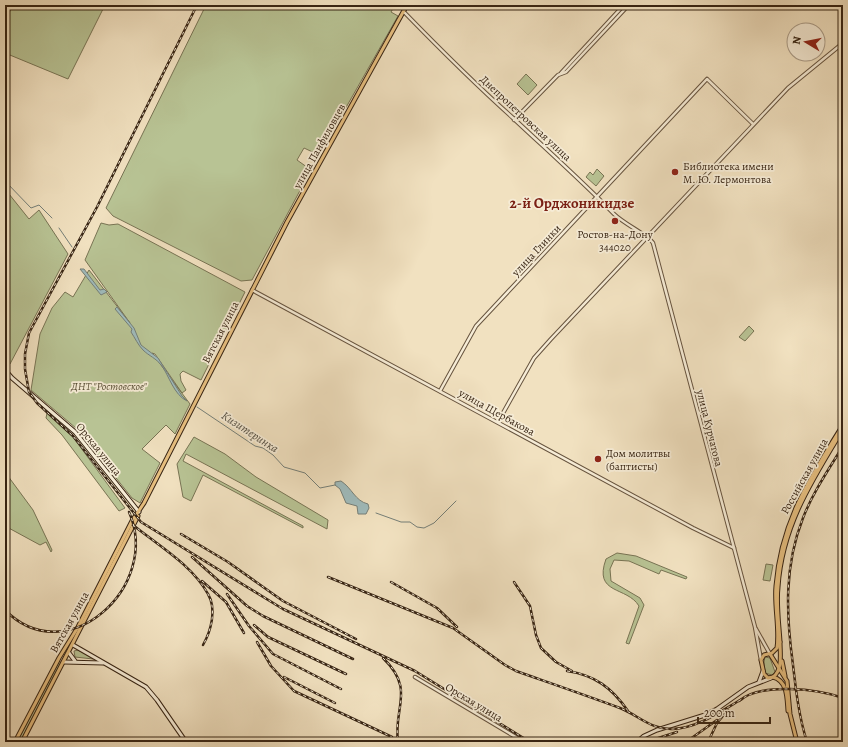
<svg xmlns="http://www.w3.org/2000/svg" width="848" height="747" font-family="Alegreya,serif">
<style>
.green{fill:#b8c394;stroke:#787454}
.water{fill:#9fbbbc;stroke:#757f78}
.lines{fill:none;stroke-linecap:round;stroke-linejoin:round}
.stream{stroke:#757f78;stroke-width:1}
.tertiary-casing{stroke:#66533e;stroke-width:4.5}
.secondary-casing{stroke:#372413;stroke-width:5}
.primary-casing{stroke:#372413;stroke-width:5}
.tertiary{stroke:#f6ecd6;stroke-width:2.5}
.secondary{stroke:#f6ecd6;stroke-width:3}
.primary{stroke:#e8c080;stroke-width:3}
.rail-casing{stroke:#372413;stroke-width:2.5}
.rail{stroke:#f6ecd6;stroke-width:1;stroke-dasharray:3;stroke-linecap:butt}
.poi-dot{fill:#8f2418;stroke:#f6ecd6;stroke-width:1.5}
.labels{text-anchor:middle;stroke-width:3.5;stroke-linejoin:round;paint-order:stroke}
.street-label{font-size:11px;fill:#372413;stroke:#f6ecd6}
.poi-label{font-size:11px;fill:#372413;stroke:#f6ecd6;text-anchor:start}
.park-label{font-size:11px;font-style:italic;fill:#574c33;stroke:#f6ecd6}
.water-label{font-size:12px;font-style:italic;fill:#565146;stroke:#f6ecd6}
.district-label{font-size:15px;font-weight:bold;fill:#7a1f14;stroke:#f6ecd6}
</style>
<rect width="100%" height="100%" fill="#f1e1c0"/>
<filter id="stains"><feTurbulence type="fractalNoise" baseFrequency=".005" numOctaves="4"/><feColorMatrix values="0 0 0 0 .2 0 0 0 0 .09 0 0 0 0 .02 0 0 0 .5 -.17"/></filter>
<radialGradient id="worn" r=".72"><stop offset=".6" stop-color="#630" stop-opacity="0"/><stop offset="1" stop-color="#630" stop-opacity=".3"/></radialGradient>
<g class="green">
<polygon points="13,5 105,5 68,79 5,53 5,21"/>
<polygon points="206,5 395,5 391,12 398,16 319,155 304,148 297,160 311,170 252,280 241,281 113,216 106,208"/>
<polygon points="526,74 537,85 528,95 517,84"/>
<polygon points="597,169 604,176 596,186 586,177 590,172 593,175"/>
<polygon points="5,189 29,219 39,210 68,254 10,364 5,362"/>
<polygon points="101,223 109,225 118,224 245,292 201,380 183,371 180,374 181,381 186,390 182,393 155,354 152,353 190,404 175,434 166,425 142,449 160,463 140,503 132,498 77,429 31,390 40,334 52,308 65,292 73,297 89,270 130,323 85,260"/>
<polygon points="749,326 754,331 745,341 739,337"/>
<polygon points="47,413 73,437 125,508 119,511 62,435 46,418"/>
<polygon points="194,437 225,454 256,477 328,520 327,529 186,454 183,461 303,526 303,528 203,475 191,501 183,497 177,464"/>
<polygon points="5,472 33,510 52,550 51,552 46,542 40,545 5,526"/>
<path d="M617,553L636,556L687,577L686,579L661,570L659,574L629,561L614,560L610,569L611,581L640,598L644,605L629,644L626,643L639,606C627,586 593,595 606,559Z"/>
<polygon points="766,564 773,565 770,581 763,580"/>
<polygon points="78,650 94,658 93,659 75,657 74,651"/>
<polygon points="765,657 770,658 775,672 772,675 765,673 764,662"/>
<polygon points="59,661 62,663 20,742 17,742"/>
</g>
<g class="water">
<polygon points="80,269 84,269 100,290 104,289 107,292 101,295"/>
<path d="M117,307L134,328L141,345L158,358L182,396L187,401C174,395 169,376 162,366C156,358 149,356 143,350C138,345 135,338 131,332L132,329L115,309Z"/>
<path d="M341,481C352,488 355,501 368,504L369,508L366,514H358L357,506L346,503L340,489L335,485V482Z"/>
</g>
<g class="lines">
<g class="stream">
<polyline points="5,181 31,208 39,205 52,218"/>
<polyline points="59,228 72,247"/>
<polyline points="197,407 255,446 263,448 273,455 284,467 305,473 320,488 335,485"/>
<polyline points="376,513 401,522 410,522 417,527 424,528 434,523 456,501"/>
</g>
<defs>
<g id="tertiary">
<path d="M404,12C439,48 475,84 513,118C547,150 582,181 614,214C624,224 648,235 653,243L755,627L761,660"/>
<polyline points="561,73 624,5"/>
<polyline points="514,120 558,75 566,72 625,9 625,5"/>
<polyline points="252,290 693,528 734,548"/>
<polyline points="440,391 476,326 707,79 753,124"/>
<polyline points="498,422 534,358 551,339 788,88 843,43"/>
<polyline points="756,629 770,654"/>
<polyline points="415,677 524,742"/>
</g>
<g id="secondary">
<polyline points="5,370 12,378 75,432 139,512"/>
<polyline points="73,645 146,687 157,700 186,742"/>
<polyline points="69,653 75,661"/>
<polyline points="64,662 103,663"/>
<polyline points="759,682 763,671"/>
<polyline points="637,742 644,736 657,730 705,715 717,709 748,687 771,678"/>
</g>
<g id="primary">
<path d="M780,642C780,653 783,670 773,677L768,678L764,674L761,660L764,655L772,653L777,648C780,629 774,606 776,586C781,522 810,478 843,425"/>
<path d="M780,642C779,624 776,605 778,587C782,526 812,480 843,429"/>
<polyline points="770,654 787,681 790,714 797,742"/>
<polyline points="782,661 785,676"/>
<path d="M773,677C788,681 787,699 788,711"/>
<polyline points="15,742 59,658 78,627 132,521 144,503 287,222 407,5"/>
<polyline points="22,742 138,516"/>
</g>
</defs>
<use href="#tertiary" class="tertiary-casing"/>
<use href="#secondary" class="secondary-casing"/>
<use href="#primary" class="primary-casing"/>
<use href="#tertiary" class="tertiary"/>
<use href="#secondary" class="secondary"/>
<use href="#primary" class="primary"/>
<defs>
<g id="rail">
<polyline points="197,5 97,207 29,333 25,354 25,369 29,392 37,403 73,436 141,522 283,609 415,671 530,742"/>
<path d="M133,525C159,546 192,565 208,594C217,609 211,631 203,645"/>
<polyline points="181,534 228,562 283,601 356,639"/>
<polyline points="192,557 247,606 263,616 353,659"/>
<path d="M328,577L453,628L505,665L516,671C550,683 585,695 620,708C638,715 651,730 673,729C698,728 721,711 742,699"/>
<polyline points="202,581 226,602 244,633"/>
<polyline points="391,582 437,608 457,627"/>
<polyline points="514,582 530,606 536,635 541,648 556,662 572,671"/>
<polyline points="227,594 249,626 273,654 341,689"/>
<path d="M5,610C67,673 162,586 129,512"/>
<polyline points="254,625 268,637 346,674"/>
<polyline points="257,642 271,666 294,691 392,737"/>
<path d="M383,658C416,690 393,707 398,742"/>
<path d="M567,671C595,675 612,688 628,711"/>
<polyline points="284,677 335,703"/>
<path d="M739,701C761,682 818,689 843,698"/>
<polyline points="646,742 677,732"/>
<polyline points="686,742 717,720"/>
<polyline points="708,742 717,723 728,710"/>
<path d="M807,742C799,717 796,691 793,665C786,614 784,566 803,518C813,492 829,469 843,446"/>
</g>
</defs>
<use href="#rail" class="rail-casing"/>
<use href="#rail" class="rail"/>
</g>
<g class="poi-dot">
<circle cx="675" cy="172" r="4"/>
<circle cx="615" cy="221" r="4"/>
<circle cx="598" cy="459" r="4"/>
</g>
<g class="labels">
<g class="street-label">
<text transform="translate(526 118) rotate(43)" y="4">Днепропетровская улица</text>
<text transform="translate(319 146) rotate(-61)" y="4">улица Панфиловцев</text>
<text transform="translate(536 250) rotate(-47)" y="4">улица Глинки</text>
<text transform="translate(220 332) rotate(-63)" y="4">Вятская улица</text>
<text transform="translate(497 412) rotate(29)" y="4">улица Щербакова</text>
<text transform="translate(710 428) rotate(76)" y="4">улица Курчатова</text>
<text transform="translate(99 449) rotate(51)" y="4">Орская улица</text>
<text transform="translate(804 476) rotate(-61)" y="4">Российская улица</text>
<text transform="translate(69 622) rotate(-61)" y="4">Вятская улица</text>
<text transform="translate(474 702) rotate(31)" y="4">Орская улица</text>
</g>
<g class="poi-label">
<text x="683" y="170">Библиотека имени<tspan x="683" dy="13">М. Ю. Лермонтова</tspan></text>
<text x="615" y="238" text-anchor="middle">Ростов-на-Дону<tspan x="615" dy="13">344020</tspan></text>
<text x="606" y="457">Дом молитвы<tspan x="606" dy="13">(баптисты)</tspan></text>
</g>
<g class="park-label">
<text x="109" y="390">ДНТ "Ростовское"</text>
</g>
<g class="water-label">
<text transform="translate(250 432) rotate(33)" y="4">Кизитеринка</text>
</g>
<g class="district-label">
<text x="572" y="208">2-й Орджоникидзе</text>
</g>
</g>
<rect width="848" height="747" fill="none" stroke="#f1e1c0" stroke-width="20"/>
<rect x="6" y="6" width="836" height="735" fill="none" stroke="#372413" stroke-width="2"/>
<rect x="10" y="10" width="828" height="727" fill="none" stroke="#372413"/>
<g transform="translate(806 42) rotate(280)"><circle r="19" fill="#f6ecd6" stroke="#aa9c88"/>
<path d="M0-3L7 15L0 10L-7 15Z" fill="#8f2418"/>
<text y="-6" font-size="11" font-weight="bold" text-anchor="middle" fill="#372413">N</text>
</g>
<path d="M698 717v6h72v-6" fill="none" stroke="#372413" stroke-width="2"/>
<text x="704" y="717" font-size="12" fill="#372413" stroke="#f6ecd6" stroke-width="3" paint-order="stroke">200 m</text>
<rect width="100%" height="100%" filter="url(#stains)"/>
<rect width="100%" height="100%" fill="url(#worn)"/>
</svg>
